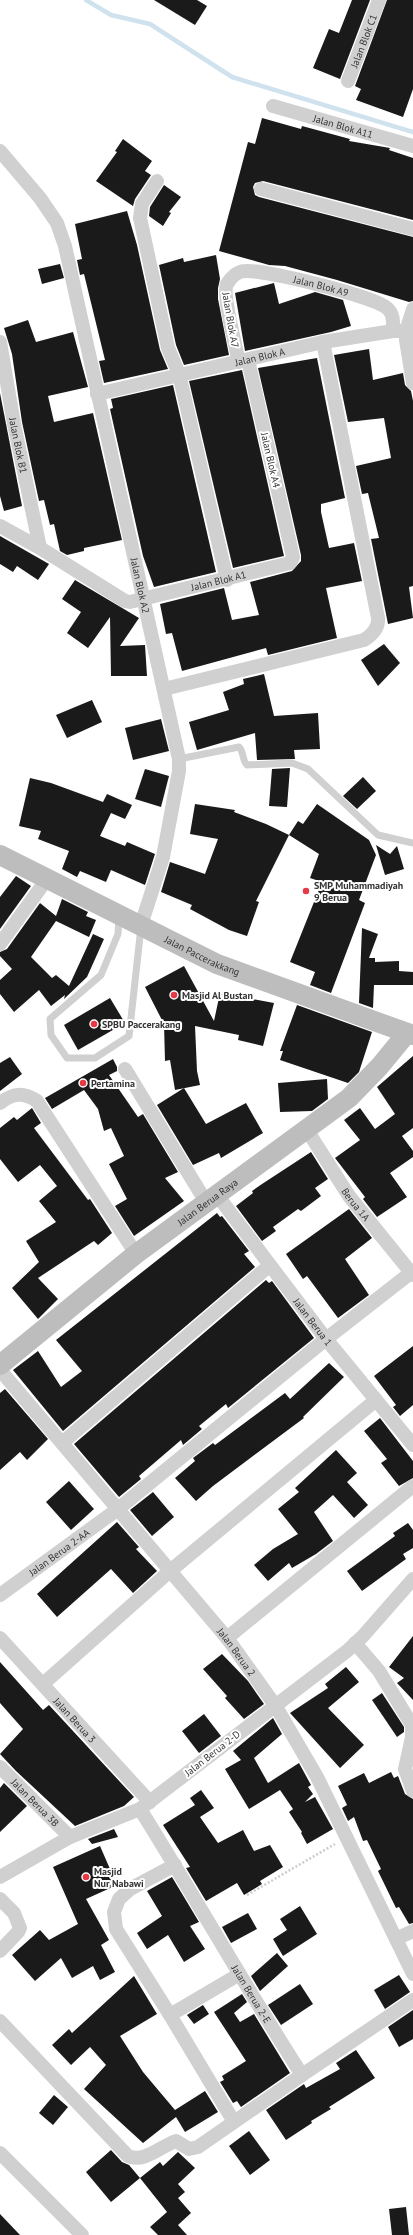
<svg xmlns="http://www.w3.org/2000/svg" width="413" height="2235" font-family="'PT Sans',sans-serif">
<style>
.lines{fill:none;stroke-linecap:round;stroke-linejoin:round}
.stream{stroke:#cfe2ee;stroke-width:4.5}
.building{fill:#1a1a1a}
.path{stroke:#cdcdcd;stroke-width:2.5;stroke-dasharray:2 2;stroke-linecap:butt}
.lane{stroke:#d0d0d0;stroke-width:7}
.street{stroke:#d0d0d0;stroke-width:14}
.secondary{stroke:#bdbdbd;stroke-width:20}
.poi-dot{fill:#e63946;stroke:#fff;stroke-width:1.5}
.labels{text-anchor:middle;stroke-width:4;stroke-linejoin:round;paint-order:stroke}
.street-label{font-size:10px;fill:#333;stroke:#fff}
.poi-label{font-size:10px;font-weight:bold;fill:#333;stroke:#fff;text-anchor:start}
</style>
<rect width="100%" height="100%" fill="#fff"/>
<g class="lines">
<polyline class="stream" points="86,0 111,15 150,24 232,77 413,132"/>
</g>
<g class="building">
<polygon points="154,0 197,0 207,6 195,25"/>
<polygon points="352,0 370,0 340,79 313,68 329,29 339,33"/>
<polygon points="387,0 413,0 413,89 403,117 356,100 361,89 355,86"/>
<polygon points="262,118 301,129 302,126 350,139 349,141 390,148 389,150 413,158 413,220 263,181 255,183 253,187 255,195 259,197 413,237 413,301 409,302 337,280 285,266 269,265 219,251 248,142 255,144"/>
<polygon points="123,139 152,161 145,171 151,175 135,199 133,206 96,181 117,152 115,151"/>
<polygon points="164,185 181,197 169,212 171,213 163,226 149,216 150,207"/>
<polygon points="127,211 137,245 160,350 168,369 104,383 99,361 105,360 84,274 80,275 77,260 82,259 75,224"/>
<polygon points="216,255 220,279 218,288 218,299 229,355 184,365 176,345 159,265 183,258 184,262"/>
<polygon points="60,264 64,278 42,284 38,269"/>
<polygon points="274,283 279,304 315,292 343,300 351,326 331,332 245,351 235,293"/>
<polygon points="28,320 36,342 73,332 88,387 48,396 54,422 93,413 122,540 84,548 84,551 67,555 60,551 54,524 50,525 44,500 39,501 22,422 12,354 4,328"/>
<polygon points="369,349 373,380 403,373 405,385 411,391 413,401 413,586 409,587 413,618 388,624 371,539 379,538 368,493 362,494 356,466 391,458 384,418 348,422 334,355"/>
<polygon points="317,358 345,498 321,504 321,512 329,548 354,543 362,581 326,588 337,638 268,655 266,648 182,671 172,633 166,634 160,604 224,588 232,620 259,615 250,582 292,571 301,561 301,555 258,368"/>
<polygon points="242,370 284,556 233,568 189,381"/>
<polygon points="173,385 216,572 154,587 143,556 110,409 113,408 111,399"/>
<polygon points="0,393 22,506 4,511 0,496"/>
<polygon points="0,536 49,564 38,580 17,566 13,572 0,564"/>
<polygon points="75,580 139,618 120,646 145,645 147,676 111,676 110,617 88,648 67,633 81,612 62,599"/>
<polygon points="384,644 400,663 378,686 361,660"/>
<polygon points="264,674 274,716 318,713 320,749 294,750 295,759 257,760 255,733 197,750 189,722 229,710 223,692 244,684 243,679"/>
<polygon points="92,700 102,722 67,738 56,715"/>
<polygon points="161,719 169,751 133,760 125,728"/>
<polygon points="290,768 287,807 269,806 272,769"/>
<polygon points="145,769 169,776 161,807 135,799"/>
<polygon points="363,777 376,791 357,809 343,796"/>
<polygon points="30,778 51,783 103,802 107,794 132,805 125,819 111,813 100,836 125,846 127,842 155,854 145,885 111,870 106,882 80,871 77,877 62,869 69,851 38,839 41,831 19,826"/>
<polygon points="195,804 235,810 234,812 266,824 289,835 256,901 259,902 247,936 229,930 190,909 192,905 161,892 170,862 205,874 218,839 190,834"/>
<polygon points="317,804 369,840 376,855 359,900 365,903 331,993 310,985 315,972 290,962 322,882 310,878 319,854 289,835 298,821 303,824"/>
<polygon points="376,845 390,854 397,846 404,869 385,875"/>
<polygon points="16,876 31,886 0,929 0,897"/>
<polygon points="62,899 88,912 86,916 96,920 89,937 56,921 31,957 52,978 56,975 69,986 93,934 104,939 87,977 64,999 65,995 51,1006 39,990 14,1012 0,994 0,980 12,969 0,956 0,952 7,949 40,903 56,916"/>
<polygon points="362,928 378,934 369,958 375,958 375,962 399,961 399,971 413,972 413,985 374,985 373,1008 359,1003"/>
<polygon points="184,966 214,1021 220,993 274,1003 263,1046 238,1040 239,1035 195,1026 197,1071 200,1085 175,1090 170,1060 165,1061 164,1024 145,987"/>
<polygon points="110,998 125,1023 78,1050 64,1025"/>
<polygon points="297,1005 372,1032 359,1072 348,1083 280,1060 283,1051 280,1051"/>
<polygon points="413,1056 413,1128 402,1136 413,1151 413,1157 390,1173 407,1197 377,1217 363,1199 365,1197 335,1158 360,1140 344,1120 360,1108 375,1129 395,1114 377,1087"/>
<polygon points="10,1057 22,1074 0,1091 0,1063"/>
<polygon points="113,1059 117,1067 117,1071 109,1075 138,1117 143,1114 178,1172 165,1178 184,1201 134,1236 115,1206 127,1199 109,1164 124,1156 111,1128 104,1131 98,1109 84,1090 52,1109 45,1098"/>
<polygon points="327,1079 328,1099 312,1111 280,1112 278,1083"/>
<polygon points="184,1088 206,1124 246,1103 263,1133 221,1158 219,1153 193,1165 157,1105"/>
<polygon points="32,1108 41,1123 34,1128 88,1200 90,1199 112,1233 98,1245 94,1241 38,1278 58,1299 38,1319 12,1288 39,1262 26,1241 56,1222 39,1201 57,1186 40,1165 18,1182 0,1159 0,1128 14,1117 17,1120"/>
<polygon points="311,1152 328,1179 315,1188 321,1196 301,1211 298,1209 273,1227 276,1231 262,1241 236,1206 253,1193 252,1191 262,1184"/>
<polygon points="349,1209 372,1238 345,1259 369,1295 338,1318 307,1276 303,1279 286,1254"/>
<polygon points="217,1213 220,1217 222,1216 249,1251 244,1254 255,1267 63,1431 13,1370 38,1351 61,1387 82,1371 56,1340"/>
<polygon points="266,1280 269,1283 272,1281 314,1338 228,1408 226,1404 199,1426 202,1429 183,1445 181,1440 139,1476 141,1479 119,1497 74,1444"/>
<polygon points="413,1346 413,1405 400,1416 393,1407 396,1405 374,1376"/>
<polygon points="329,1363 344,1377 303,1417 304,1418 213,1486 196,1501 175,1478 195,1461 193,1458 213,1443 215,1445 285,1393 290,1399"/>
<polygon points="5,1389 48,1439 27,1460 20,1452 0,1470 0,1393"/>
<polygon points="380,1418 413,1461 413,1478 399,1486 381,1463 387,1459 364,1431"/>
<polygon points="336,1450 357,1473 347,1482 368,1505 354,1518 333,1495 314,1512 333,1541 316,1554 292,1568 289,1563 268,1581 254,1565 273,1549 298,1534 278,1509 299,1492 295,1488"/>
<polygon points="69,1481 94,1509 71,1530 46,1502"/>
<polygon points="153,1492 174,1517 152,1536 130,1510"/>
<polygon points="117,1522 139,1547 136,1549 157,1571 133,1593 111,1569 57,1617 37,1594"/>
<polygon points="408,1523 413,1530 413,1548 403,1554 406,1559 362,1591 347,1571 395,1536 393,1533"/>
<polygon points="413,1636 413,1700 397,1683 404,1678 389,1667"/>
<polygon points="222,1654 248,1681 264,1704 244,1719 225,1698 227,1696 203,1669"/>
<polygon points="0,1662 43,1710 49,1705 134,1797 124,1806 75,1826 16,1771 0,1754 23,1729 0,1703"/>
<polygon points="346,1667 359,1682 328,1708 364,1745 340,1768 290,1713 328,1688 325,1684"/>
<polygon points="382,1693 404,1727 404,1732 397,1737 372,1700"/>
<polygon points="204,1714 221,1736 199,1753 182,1731"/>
<polygon points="273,1718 282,1734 254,1758 268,1783 299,1763 311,1785 308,1787 313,1794 305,1802 315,1797 333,1829 307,1844 301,1833 302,1832 289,1812 293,1809 280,1790 249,1809 225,1769 241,1760 233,1751"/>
<polygon points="391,1772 394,1778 398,1776 405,1794 413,1799 413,1923 409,1924 399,1907 396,1908 378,1871 381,1869 367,1840 363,1841 354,1817 348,1821 342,1808 347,1805 338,1786 364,1773 369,1783"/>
<polygon points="4,1783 27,1806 0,1832 0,1788"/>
<polygon points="201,1790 214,1808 200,1817 218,1843 243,1830 254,1851 270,1845 283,1867 260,1881 262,1884 244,1895 237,1883 206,1901 186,1868 190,1867 163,1825 195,1805 190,1798"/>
<polygon points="114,1829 118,1837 92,1844 88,1839"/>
<polygon points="100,1846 117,1885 86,1899 109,1940 101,1945 115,1972 100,1980 93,1966 72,1978 61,1958 35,1981 12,1955 40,1930 49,1940 78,1924 53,1867"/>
<polygon points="172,1877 199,1922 190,1926 205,1949 184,1962 168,1935 147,1949 137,1933 162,1916 147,1891"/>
<polygon points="300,1906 317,1934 283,1956 273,1939 287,1930 280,1919"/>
<polygon points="248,1913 257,1929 231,1943 222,1927"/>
<polygon points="277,1953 288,1966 260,1991 251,1976"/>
<polygon points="399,1975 410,1992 385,2009 374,1990"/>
<polygon points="134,1976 157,2014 120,2036 143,2072 175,2110 205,2091 218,2112 185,2132 176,2117 143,2143 84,2089 106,2065 90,2047 71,2065 52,2045 69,2029 72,2033"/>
<polygon points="300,1984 313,2004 281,2025 268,2005"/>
<polygon points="242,1994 247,2002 234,2013 240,2022 254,2014 290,2073 241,2107 237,2101 233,2103 220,2082 224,2080 222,2076 246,2061 214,2012"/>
<polygon points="203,2005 209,2014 194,2024 187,2015"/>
<polygon points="413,2010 413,2039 399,2047 388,2027"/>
<polygon points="356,2050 375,2078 329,2107 331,2109 311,2121 312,2123 286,2140 266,2110 304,2084 306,2088 340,2069 336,2063"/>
<polygon points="54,2095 68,2107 53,2125 39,2113"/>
<polygon points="249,2131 270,2160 250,2175 229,2146"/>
<polygon points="111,2150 122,2162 129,2165 140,2178 111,2202 86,2172"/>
<polygon points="178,2152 195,2168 178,2184 185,2192 178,2198 191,2213 178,2225 187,2235 158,2235 150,2227 167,2212 140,2178 160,2162 163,2166"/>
<polygon points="406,2207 409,2235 392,2235 389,2209"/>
<polygon points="0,2214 20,2235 0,2235"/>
</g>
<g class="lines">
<polyline class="path" points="247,1895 335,1844"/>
<g class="lane">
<path d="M179,759L239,747C244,752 242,760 247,765L292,763L308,769L378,835L413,843"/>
<polyline points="119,916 118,934 101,975 50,1019 51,1035 67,1058 95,1058 129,1036 141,927"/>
</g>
<g class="street">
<path id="s1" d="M348,81L379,0"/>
<path id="s2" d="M273,106L413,146"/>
<path id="s3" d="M0,151L40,198L57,223L65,246L179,759V771L163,857L141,925"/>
<polyline points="157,181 142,204 140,218 168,348 179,374 227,580"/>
<polyline points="261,189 413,229"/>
<polyline points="406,339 406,331 413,309"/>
<polyline points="406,340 413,383"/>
<path id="s4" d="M0,342L14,424L40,548"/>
<path id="s5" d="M239,362C236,348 222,293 227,284C231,277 238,271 246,271C266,270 373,296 387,308C394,314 393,322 393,331"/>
<path id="s6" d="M97,394L323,342L393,331H406"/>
<path id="s7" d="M0,526L40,548L125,601L130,602L290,563L293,557L248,360"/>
<path d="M164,689L364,640C372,635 379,628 378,618L323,342"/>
<polyline points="0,944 47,879"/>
<polyline points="125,1069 206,1202"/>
<path d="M0,1103C13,1093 23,1092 37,1101L136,1254"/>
<path id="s8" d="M307,1130L349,1196L413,1275"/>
<path id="s9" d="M217,1195L326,1339L413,1445"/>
<path id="s10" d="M0,1370L227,1638L275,1705L317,1777L413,1974"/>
<polyline points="62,1443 269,1266"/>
<path id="s11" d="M413,1579L363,1636L347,1651L140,1809C195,1897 246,1988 302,2075L413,2000"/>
<path id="s12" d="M0,1595L118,1509L326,1339L413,1271"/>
<path id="s13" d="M0,1638L150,1802"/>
<polyline points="227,1638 413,1486"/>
<polyline points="355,1643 379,1671 412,1725 412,1737 405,1769 413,1791"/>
<polyline points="43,1684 170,1571 376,1400"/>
<path id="s14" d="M0,1767L70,1837"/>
<polyline points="175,1865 130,1889 119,1899 114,1912 116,1929 170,2015 238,1975"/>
<polyline points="0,1877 70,1837 140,1809"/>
<polyline points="0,1899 14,1913 20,1928 18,1932 0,1951"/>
<polyline points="396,1939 413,1931"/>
<polyline points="170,2015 234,2122"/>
<path d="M0,2021L128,2156C145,2163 159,2147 176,2141L189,2149L198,2147L302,2075"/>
<polyline points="0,2153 82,2235"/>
</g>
<g class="secondary">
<path id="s15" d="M0,855L217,964L413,1035"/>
<path id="s16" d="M0,1365L136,1254L349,1098L380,1066L407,1033"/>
</g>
</g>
<g class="poi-dot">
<circle cx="306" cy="891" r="4"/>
<circle cx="174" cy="995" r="4"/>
<circle cx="94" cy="1024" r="4"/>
<circle cx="83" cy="1083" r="4"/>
<circle cx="86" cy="1877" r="4"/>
</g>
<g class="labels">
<g class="street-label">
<text dy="4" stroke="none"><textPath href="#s1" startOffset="43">Jalan Blok C1</textPath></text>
<text dy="4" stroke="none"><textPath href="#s2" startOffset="73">Jalan Blok A11</textPath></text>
<text dy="4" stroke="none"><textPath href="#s5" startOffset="180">Jalan Blok A9</textPath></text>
<text transform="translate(231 320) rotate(80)" y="4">Jalan Blok A7</text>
<text dy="4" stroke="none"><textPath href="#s6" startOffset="167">Jalan Blok A</textPath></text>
<text dy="4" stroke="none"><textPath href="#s4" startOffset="105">Jalan Blok B1</textPath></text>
<text transform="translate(271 460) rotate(77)" y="4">Jalan Blok A4</text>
<text dy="4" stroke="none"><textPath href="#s7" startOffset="242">Jalan Blok A1</textPath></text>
<text dy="4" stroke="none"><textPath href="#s3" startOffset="464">Jalan Blok A2</textPath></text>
<text dy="4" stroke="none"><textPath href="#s15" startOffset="226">Jalan Paccerakkang</textPath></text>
<text dy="4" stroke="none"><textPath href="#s16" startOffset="264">Jalan Berua Raya</textPath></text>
<text dy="4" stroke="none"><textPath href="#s8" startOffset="89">Berua 1A</textPath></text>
<text dy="4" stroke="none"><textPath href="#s9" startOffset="159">Jalan Berua 1</textPath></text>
<text dy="4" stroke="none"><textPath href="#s12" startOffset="73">Jalan Berua 2-AA</textPath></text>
<text dy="4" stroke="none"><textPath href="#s10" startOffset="368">Jalan Berua 2</textPath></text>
<text dy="4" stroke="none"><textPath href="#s13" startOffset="111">Jalan Berua 3</textPath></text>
<text transform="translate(212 1753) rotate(-38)" y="4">Jalan Berua 2-D</text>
<text dy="4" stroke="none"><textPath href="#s14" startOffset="50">Jalan Berua 3B</textPath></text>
<text dy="4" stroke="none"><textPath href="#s11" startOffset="574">Jalan Berua 2-E</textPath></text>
</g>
<g class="poi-label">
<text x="314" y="889">SMP Muhammadiyah<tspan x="314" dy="12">9 Berua</tspan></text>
<text x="182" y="999">Masjid Al Bustan</text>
<text x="102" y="1028">SPBU Paccerakang</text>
<text x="91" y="1087">Pertamina</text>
<text x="94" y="1875">Masjid<tspan x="94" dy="12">Nur Nabawi</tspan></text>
</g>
</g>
</svg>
